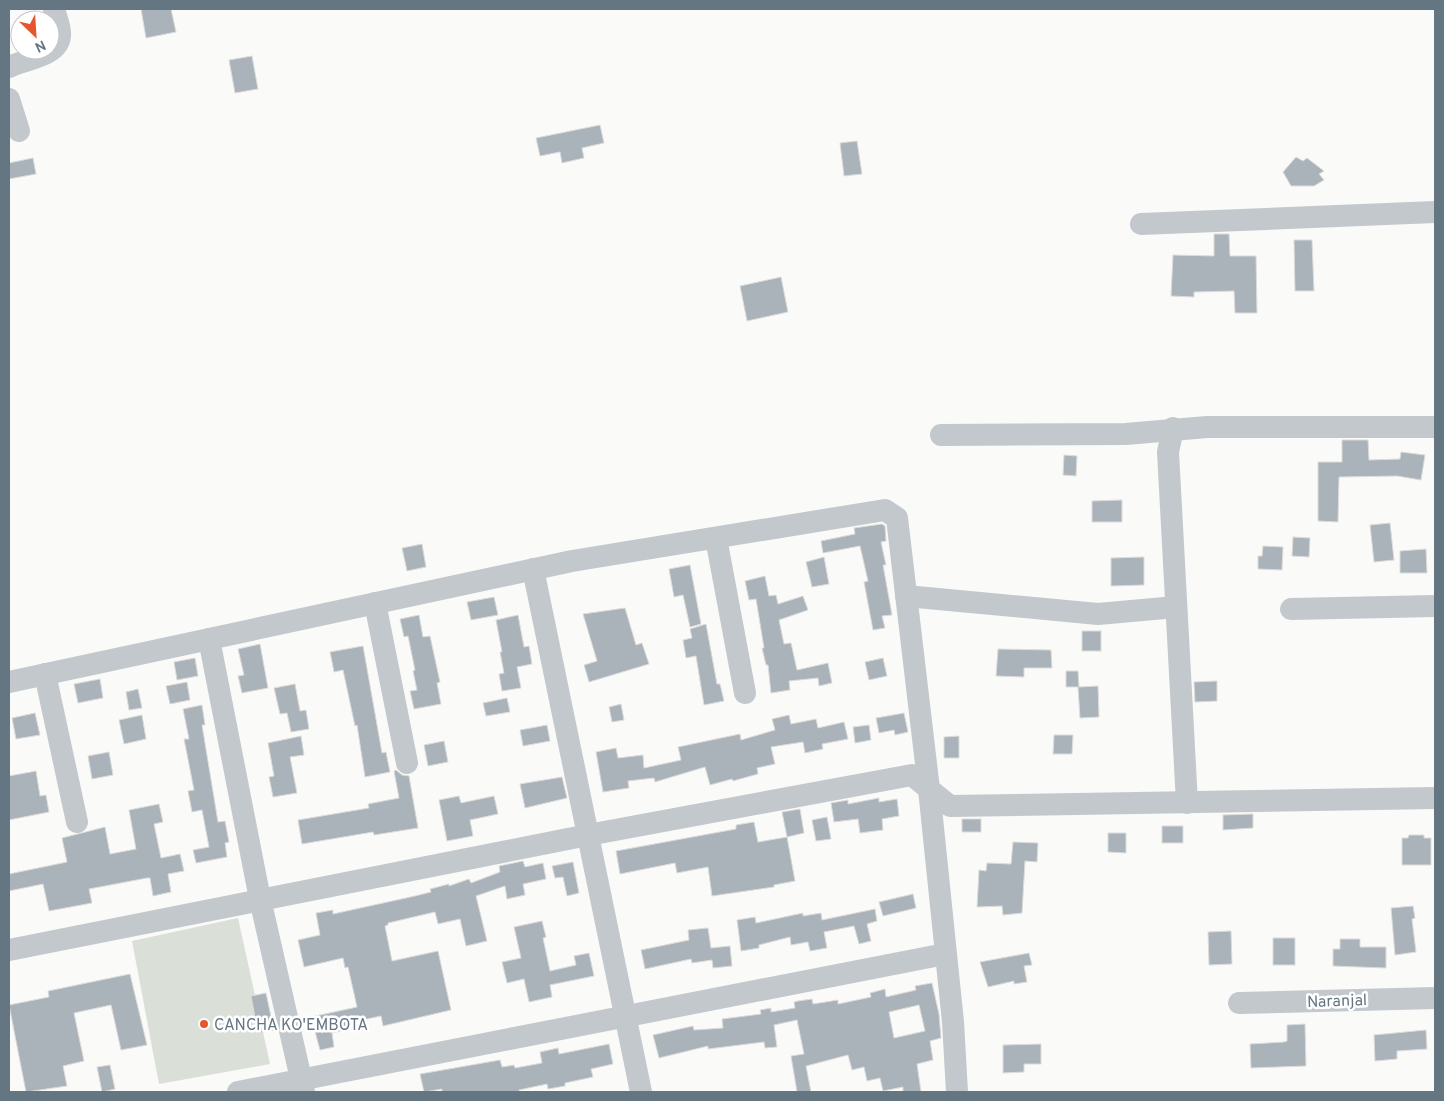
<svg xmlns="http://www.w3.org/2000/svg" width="1444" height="1101" font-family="Overpass,sans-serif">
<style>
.green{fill:#dadfd7}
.building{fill:#aab3b9;stroke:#dcdcda;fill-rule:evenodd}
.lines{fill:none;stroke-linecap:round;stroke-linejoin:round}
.minor{stroke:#c3c8cc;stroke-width:22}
.poi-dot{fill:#e4572e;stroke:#fff;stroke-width:2}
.labels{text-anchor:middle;stroke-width:5;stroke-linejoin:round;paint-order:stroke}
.street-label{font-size:16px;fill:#657683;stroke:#fff}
.poi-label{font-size:16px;fill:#657683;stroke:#fff;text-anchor:start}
</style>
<rect width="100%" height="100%" fill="#fafaf8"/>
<polygon class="green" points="238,918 270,1064 159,1084 132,941"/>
<g class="building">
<polygon points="141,9 171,9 176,32 146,38"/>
<polygon points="252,56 258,89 235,93 229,60"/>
<polygon points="600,125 604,143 582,148 584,158 562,163 560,152 540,156 536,138"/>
<polygon points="857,141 862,174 844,176 840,143"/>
<polygon points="1296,157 1303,161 1307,158 1324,171 1319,174 1324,180 1314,186 1291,186 1283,172"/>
<polygon points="33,158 36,174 9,179 9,163"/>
<polygon points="1214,234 1229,234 1230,256 1256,256 1257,313 1235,313 1234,291 1194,292 1194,297 1171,296 1173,255 1214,256"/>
<polygon points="1294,240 1312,240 1314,291 1295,291"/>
<polygon points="781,277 788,312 747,321 740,286"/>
<polygon points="1342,440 1368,440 1369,460 1400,459 1401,452 1425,455 1421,480 1397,476 1339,477 1338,522 1318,521 1318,462 1342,462"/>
<polygon points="1064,455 1077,456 1076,476 1063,475"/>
<polygon points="1122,500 1122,522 1092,522 1092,501"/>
<polygon points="1390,523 1394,560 1374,562 1370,525"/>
<polygon points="882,524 885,526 886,541 881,542 886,565 883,565 892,615 882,616 885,628 873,630 864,582 868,581 860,546 823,553 821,541 855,534 854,528"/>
<polygon points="1293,537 1310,538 1309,557 1292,556"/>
<polygon points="422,544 426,567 407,571 402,548"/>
<polygon points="1263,546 1283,547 1282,570 1258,569 1258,556 1262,556"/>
<polygon points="1426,549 1427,573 1400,573 1400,551"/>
<polygon points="824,557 829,584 812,587 806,562"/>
<polygon points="1144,557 1144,585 1111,586 1111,558"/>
<polygon points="690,565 701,624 690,627 683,595 674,597 669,569"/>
<polygon points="765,576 769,596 776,595 778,604 803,596 808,610 779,620 784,644 791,643 797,670 828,663 832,683 819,686 818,678 789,681 790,690 771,693 768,665 766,665 762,648 764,648 756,599 749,600 745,581"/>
<polygon points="494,597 498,615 471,620 467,602"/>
<polygon points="625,608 636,645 642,643 649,664 589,682 584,665 597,661 583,614"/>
<polygon points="419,615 423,637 430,636 440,682 437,683 441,704 414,709 410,691 417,690 413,671 415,670 408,636 404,637 400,619"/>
<polygon points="518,615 524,647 529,646 532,664 517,667 521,688 502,691 499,674 504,673 500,652 502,652 496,620"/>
<polygon points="706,624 717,684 720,684 724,701 704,705 696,656 686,658 683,640 692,638 690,629"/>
<rect x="1082" y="631" width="19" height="20"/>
<polygon points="260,644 268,688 242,693 238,676 244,675 238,649"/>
<polygon points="363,646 382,753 386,752 390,772 365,777 357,725 355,726 343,670 334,672 330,652"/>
<polygon points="998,649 1051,650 1052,668 1024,668 1024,677 996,676"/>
<polygon points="195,658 198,676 177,680 174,662"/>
<polygon points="883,658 887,676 869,680 865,662"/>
<polygon points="1066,671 1078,671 1079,687 1098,686 1099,717 1080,718 1078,687 1066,687"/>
<polygon points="100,679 103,698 78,703 74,684"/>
<polygon points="1217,681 1217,701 1195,702 1194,682"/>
<polygon points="187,682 190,700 170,704 166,686"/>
<polygon points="295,684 300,711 306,710 309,729 291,732 287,713 280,714 274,688"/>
<polygon points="138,689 142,708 129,710 126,692"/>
<polygon points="507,698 510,712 486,716 483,703"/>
<polygon points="621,704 624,720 612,722 609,707"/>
<polygon points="202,705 205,725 202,725 218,822 225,821 229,842 225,843 227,857 196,863 193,850 209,847 202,810 192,812 188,791 194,790 184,739 189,739 183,709"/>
<polygon points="35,713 40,735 16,739 12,718"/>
<polygon points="904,713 908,732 895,735 894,730 879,733 876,718"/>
<polygon points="142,715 146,739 124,744 119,720"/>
<polygon points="789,715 791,724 816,719 818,728 844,722 848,739 822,744 823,749 805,753 803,742 771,747 775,764 757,768 758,774 733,781 732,779 710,785 705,767 655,782 654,778 628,781 629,788 603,792 596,752 616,748 618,758 643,755 644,768 681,760 678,747 740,734 741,740 775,730 772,719"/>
<polygon points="547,725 550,741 523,746 520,730"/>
<polygon points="869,725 871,740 855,743 853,727"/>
<polygon points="1054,735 1073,735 1072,754 1053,754"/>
<polygon points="301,736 304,755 290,757 297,793 273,797 269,777 274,776 268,743"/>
<polygon points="959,736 959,758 944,758 944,737"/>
<polygon points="444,741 448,762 428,766 424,745"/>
<polygon points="109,752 113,775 92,779 88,756"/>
<polygon points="396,770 402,775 409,776 418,828 374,835 373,832 302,844 298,820 369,808 368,804 399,798 394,771"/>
<polygon points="36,771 40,796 46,795 49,812 9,820 9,776"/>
<polygon points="562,777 567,798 525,808 520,784"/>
<polygon points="459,796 461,803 494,796 498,814 470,820 473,836 447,841 439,800"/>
<polygon points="879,798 879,802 897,799 899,816 882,819 883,830 860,833 858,819 834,822 831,803 848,800 848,804"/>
<polygon points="159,804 163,822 154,824 161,858 180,854 184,871 168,874 171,892 153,896 150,878 147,878 89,889 92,903 49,911 43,884 9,891 9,874 67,862 62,838 105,827 110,854 136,849 129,810"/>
<polygon points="800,809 804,833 787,837 782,812"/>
<polygon points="1253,814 1253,828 1223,830 1223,815"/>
<polygon points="827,817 831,839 816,841 812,820"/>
<rect x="962" y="819" width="19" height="13"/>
<polygon points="754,822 758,842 787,837 795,881 774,885 774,887 712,896 708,867 677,873 675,863 620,874 616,851 736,829 736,825"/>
<rect x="1162" y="826" width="21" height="17"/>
<polygon points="1108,833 1126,833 1126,853 1108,852"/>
<polygon points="1409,835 1424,835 1424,838 1431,838 1431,865 1402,865 1402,838 1408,838"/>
<polygon points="1013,842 1038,843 1037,862 1025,861 1022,913 1003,915 1002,906 977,907 979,870 986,871 987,863 1011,864"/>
<polygon points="523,861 525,867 543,863 546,879 523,884 525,895 507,899 505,886 476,896 487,941 466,946 460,919 438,924 435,912 388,923 388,925 385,926 392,961 438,951 451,1010 383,1026 381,1016 348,1023 350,1029 332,1033 334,1047 320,1050 311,1017 357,1007 348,967 345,968 343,958 304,967 298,940 320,935 316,913 333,910 333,914 415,896 431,892 430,889 449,884 449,886 469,879 471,883 500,872 499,866"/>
<polygon points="573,862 579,893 567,896 563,877 555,878 552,866"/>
<polygon points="913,894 916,908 883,916 879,902"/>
<polygon points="1413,906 1415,918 1412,919 1416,952 1395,955 1391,908"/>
<polygon points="875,909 877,921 867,924 871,941 859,944 854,926 824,932 827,948 810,951 808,942 791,945 790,937 759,945 759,948 741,951 737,920 755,917 756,923 803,913 803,916 821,913 822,920"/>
<polygon points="542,921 546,937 543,938 550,971 576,965 574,956 589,953 594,976 550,985 552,997 529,1002 524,979 507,983 502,962 521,958 514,927"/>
<polygon points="708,928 711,948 730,946 732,966 713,968 712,960 692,963 691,959 645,969 641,950 689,940 688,930"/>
<polygon points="1231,931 1232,964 1209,965 1208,932"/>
<rect x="1273" y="938" width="22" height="27"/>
<polygon points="1340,939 1360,939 1360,947 1386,947 1386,968 1333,966 1333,949 1340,949"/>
<polygon points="1029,953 1032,965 1024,966 1027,982 1014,984 1014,981 988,987 980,962"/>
<polygon points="130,974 147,1045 121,1050 111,1005 74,1013 84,1061 63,1066 67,1086 26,1092 9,1005 49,997 48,991"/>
<path d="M932,983L939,1014L941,1038L930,1041L933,1060L917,1064L921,1092H903V1087L883,1091L880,1078L867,1081L864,1067L852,1070L848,1055L806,1066L811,1092H797L791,1056L804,1054L797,1020L774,1025L777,1047L765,1048L764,1042L708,1049V1046L659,1058L653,1035L693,1026L694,1030L723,1028L722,1019L761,1014L760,1010L771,1008V1012L795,1008L794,1002L798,1001L812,999L813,1004L838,1000V1004L871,997L870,993L885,989L886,997L916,990L915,986ZM919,1005L925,1031L894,1038L889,1012Z"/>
<polygon points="266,993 274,1030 258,1033 251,996"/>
<polygon points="1305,1024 1306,1066 1251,1068 1250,1044 1284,1042 1287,1041 1287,1025"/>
<polygon points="1426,1030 1427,1049 1397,1051 1397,1059 1375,1061 1374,1035"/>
<polygon points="609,1044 613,1064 591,1069 593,1077 565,1083 565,1086 548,1089 547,1084 519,1090 519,1092 442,1092 442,1089 424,1092 420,1074 500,1060 502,1067 514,1065 515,1068 542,1063 540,1052 558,1048 559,1054"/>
<polygon points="1041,1044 1041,1064 1024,1064 1024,1072 1003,1073 1003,1045"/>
<polygon points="110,1065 115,1089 102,1092 97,1067"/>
</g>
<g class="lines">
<g class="minor">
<path d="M9,67C24,59 58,57 60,36C61,27 56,17 54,9"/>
<polyline points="9,99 19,131"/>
<polyline points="1141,224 1435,212"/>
<polyline points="1173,428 1168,452 1187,803"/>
<polyline points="941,435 1126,434 1207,427 1435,427"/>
<polyline points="716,538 745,693"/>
<polyline points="533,569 641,1092"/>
<polyline points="906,596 1098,614 1176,607"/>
<polyline points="375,603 407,763"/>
<polyline points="1291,609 1435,606"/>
<polyline points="209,639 260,899 304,1092"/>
<polyline points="45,674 77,822"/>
<polyline points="9,682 572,561 885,510 897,518 929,789 950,806 1435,798"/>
<polyline points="9,950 588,835 912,775 929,789 953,1022 957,1092"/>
<polyline points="1239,1003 1435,998"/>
<polyline points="238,1092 945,954"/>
</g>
</g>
<circle class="poi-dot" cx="204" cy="1024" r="5"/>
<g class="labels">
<g class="street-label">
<text transform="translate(1337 1000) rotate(-2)" y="6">Naranjal</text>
</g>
<g class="poi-label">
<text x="214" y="1030">CANCHA KO'EMBOTA</text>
</g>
</g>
<rect width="1444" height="1101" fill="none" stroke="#657683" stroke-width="20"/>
<g transform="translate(35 35) rotate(155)"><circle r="24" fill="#ffffff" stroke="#c1c8cd"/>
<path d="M0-4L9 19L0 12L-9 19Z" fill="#e4572e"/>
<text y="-8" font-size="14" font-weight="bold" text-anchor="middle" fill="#657683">N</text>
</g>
</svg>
